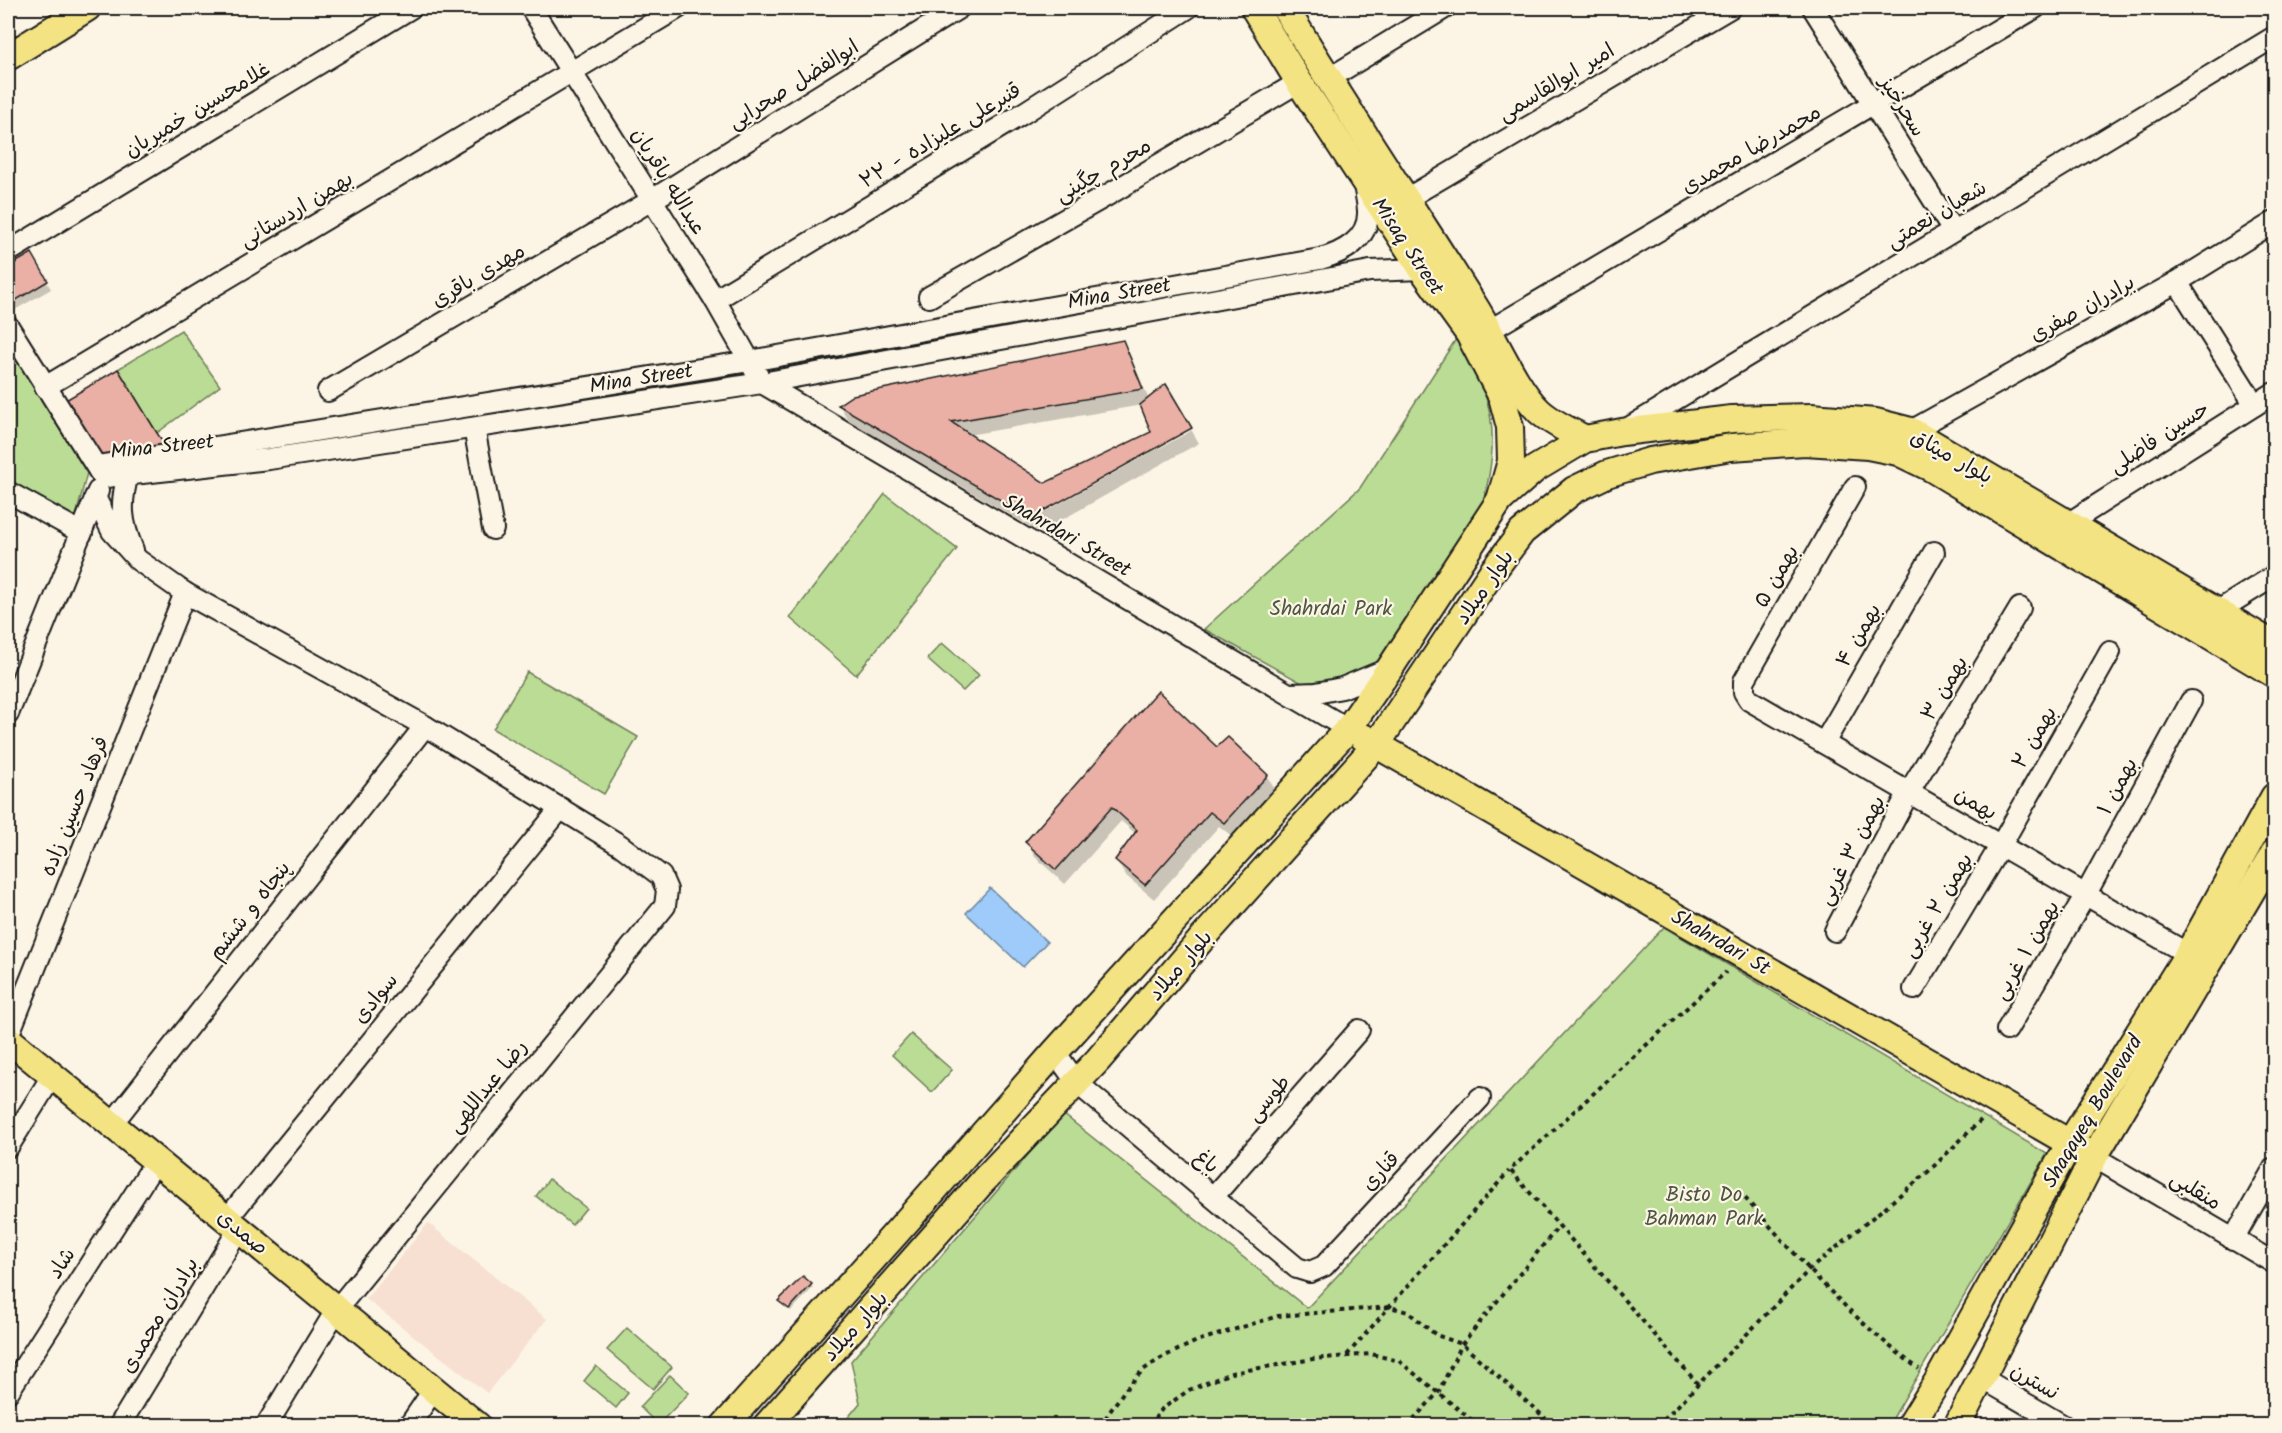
<svg xmlns="http://www.w3.org/2000/svg" width="2282" height="1433" font-family="Kalam,'Playpen Sans Arabic',sans-serif">
<style>
.built{fill:#f7e0d2}
.green{fill:#bbdc95;stroke:#6c7c58;stroke-width:1.5}
.water{fill:#9ecbf9;stroke:#6a85a1;stroke-width:1.5}
.shadow{fill:#0003;fill-rule:evenodd}
.building{fill:#eab0a5;stroke:#1c1c1c;stroke-width:1.5}
.lines{fill:none;stroke-linecap:round;stroke-linejoin:round}
.minor-casing{stroke:#1c1c1c;stroke-width:24}
.major-casing{stroke:#1c1c1c;stroke-width:30}
.path{stroke:#1c1c1c;stroke-width:4;stroke-dasharray:4.5 4.5;stroke-linecap:butt}
.minor{stroke:#fcf5e5;stroke-width:20}
.major{stroke:#f4e382;stroke-width:26}
.labels{text-anchor:middle;stroke-width:4.5;stroke-linejoin:round;paint-order:stroke}
.street-label{font-size:21px;fill:#1c1c1c;stroke:#fcf5e5}
.park-label{font-size:21px;fill:#4c5640;stroke:#fcf5e5}
</style>
<rect width="100%" height="100%" fill="#fcf5e5"/>
<filter id="ink" filterUnits="userSpaceOnUse"><feTurbulence type="fractalNoise" baseFrequency=".0167" numOctaves="2"/><feDisplacementMap in="SourceGraphic" scale="12" xChannelSelector="R" yChannelSelector="G"/><feConvolveMatrix kernelMatrix="1 2 1 2 8 2 1 2 1" color-interpolation-filters="sRGB"/></filter>
<g filter="url(#ink)">
<polygon class="built" points="428,1223 547,1319 487,1393 366,1299"/>
<g class="green">
<polygon points="181,330 220,386 157,433 118,369"/>
<path d="M1456,339C1466,358 1480,378 1486,398C1499,438 1490,483 1477,522L1378,664L1342,679L1302,683L1204,629L1360,488Z"/>
<polygon points="8,347 87,473 75,520 8,482"/>
<polygon points="885,494 957,549 856,675 790,618"/>
<polygon points="942,643 979,675 963,691 927,659"/>
<polygon points="527,672 638,737 604,794 493,729"/>
<polygon points="1664,927 2047,1154 1889,1425 841,1426 860,1403 851,1361 1063,1114 1307,1308"/>
<polygon points="911,1034 952,1070 932,1092 892,1055"/>
<polygon points="549,1179 586,1208 572,1225 536,1196"/>
<polygon points="627,1328 672,1367 653,1389 607,1350"/>
<polygon points="596,1366 628,1393 616,1408 584,1381"/>
<polygon points="670,1375 689,1393 658,1425 640,1407"/>
</g>
<polygon class="water" points="990,888 1047,942 1023,967 966,913"/>
<g class="shadow">
<polygon points="31,255 51,289 13,311 8,302 8,269"/>
<path d="M1122,342L1131,357L1149,400L1166,387L1199,443L1040,532L848,420L840,406ZM1142,405L1152,432L1045,485L968,435ZM1189,428L1191,431L1158,449V446ZM1149,451L1150,453L1025,523L1023,521Z"/>
<polygon points="1217,749 1267,776 1275,790 1233,837 1219,826 1154,899 1125,875 1116,860 1136,834 1121,821 1065,884 1035,857 1027,842"/>
<polygon points="811,1285 813,1288 791,1311 782,1304 780,1301"/>
</g>
<g class="building">
<polygon points="32,253 48,281 8,305 8,267"/>
<polygon points="1123,340 1143,389 951,422 1045,483 1151,432 1140,405 1166,384 1192,428 1031,518 838,405 853,395"/>
<polygon points="118,369 157,433 167,448 100,458 64,401"/>
<polygon points="1158,691 1217,747 1228,737 1268,775 1224,823 1210,812 1145,885 1115,860 1137,830 1112,807 1056,870 1025,842"/>
<polygon points="803,1276 812,1284 789,1309 778,1301"/>
</g>
<g class="lines">
<defs>
<g id="minor">
<polyline points="531,8 715,300 762,383 1348,729"/>
<polyline points="1813,8 1953,231"/>
<polyline points="1328,79 1445,8"/>
<polyline points="1406,199 1730,8"/>
<polyline points="8,252 411,8"/>
<polyline points="2177,282 2255,405"/>
<polyline points="929,297 1106,196 1299,82"/>
<polyline points="715,300 1022,114 1188,8"/>
<polyline points="8,326 99,471"/>
<polyline points="1490,330 2035,8"/>
<polyline points="45,387 678,8"/>
<polyline points="328,391 652,200 959,8"/>
<polyline points="474,428 493,529"/>
<polyline points="1625,430 2274,37"/>
<polyline points="1911,431 2177,282 2274,222"/>
<path d="M128,474C120,504 121,521 133,550"/>
<path d="M103,477L99,471V467L103,465L750,361L1320,259C1343,253 1369,239 1368,212C1368,203 1365,193 1364,183"/>
<polyline points="106,477 269,459 762,383 1370,271 1422,269"/>
<polyline points="1855,487 1744,681 1744,692 1749,700 2188,954"/>
<polyline points="8,492 82,533"/>
<polyline points="95,497 112,531 138,560 185,593 425,726 620,845 661,876 667,890 665,906 337,1309 266,1426"/>
<polyline points="2069,523 2274,393"/>
<polyline points="2218,611 2274,576"/>
<polyline points="1290,694 1316,693 1342,688 1390,668"/>
<polyline points="8,714 98,491"/>
<polyline points="1824,743 1934,552"/>
<polyline points="1835,931 1909,792 2020,608"/>
<polyline points="1914,989 2001,845 2110,652"/>
<polyline points="2007,1030 2086,894 2191,701"/>
<polyline points="8,1036 185,593"/>
<polyline points="1055,1052 1077,1083 1297,1268 1310,1272 1324,1266 1480,1098"/>
<polyline points="111,1125 425,726"/>
<polyline points="8,1147 52,1076"/>
<polyline points="2094,1157 2274,1263"/>
<polyline points="1213,1197 1359,1030"/>
<polyline points="227,1219 561,808"/>
<polyline points="2233,1240 2274,1168"/>
<polyline points="1982,1378 2064,1426"/>
<polyline points="8,1392 156,1161"/>
<polyline points="119,1426 239,1229"/>
<polyline points="409,1426 434,1389"/>
</g>
<g id="major">
<polyline points="1254,8 1299,82 1422,269 1469,334 1502,397 1510,427 1511,461 1500,500"/>
<path d="M1285,8C1346,109 1412,207 1475,307C1494,337 1515,388 1539,411C1552,423 1570,431 1585,439"/>
<polyline points="8,57 87,8"/>
<polyline points="1363,737 2094,1157"/>
<polyline points="8,1039 478,1426"/>
<polyline points="724,1426 912,1215 1055,1052 1348,729 1390,668 1500,500 1535,469 1585,439 1622,432 1732,419 1811,417 1876,422 1911,431 2274,645"/>
<polyline points="766,1426 983,1181 1098,1060 1200,941 1377,744 1490,575 1522,532 1574,490 1607,474 1650,461 1731,447 1805,442 1868,446 1898,452 1931,468 2274,674"/>
<polyline points="1910,1426 1937,1382 2070,1143 2188,954 2274,797"/>
<polyline points="1957,1426 2094,1157 2274,853"/>
</g>
</defs>
<use href="#minor" class="minor-casing"/>
<use href="#major" class="major-casing"/>
<g class="path">
<path d="M1745,1198C1799,1259 1853,1321 1919,1369"/>
<polyline points="1347,1355 1509,1171"/>
<polyline points="1698,1384 1510,1170 1726,972"/>
<polyline points="1100,1426 1124,1391 1143,1370 1161,1358 1197,1341 1278,1316 1390,1307 1408,1312 1436,1335 1462,1344 1554,1426"/>
<polyline points="1149,1426 1162,1409 1189,1390 1231,1373 1313,1359 1371,1354 1399,1361 1479,1426"/>
<polyline points="1407,1426 1438,1393 1462,1344 1559,1226"/>
<polyline points="1658,1426 1809,1270 1929,1171 1982,1119"/>
</g>
<use href="#minor" class="minor"/>
<use href="#major" class="major"/>
</g>
</g>
<g class="labels">
<g class="street-label">
<text transform="translate(1556 82) rotate(-31)" y="7">امیر ابوالقاسمی</text>
<text transform="translate(793 84) rotate(-32)" y="7">ابوالفضل صحرایی</text>
<text transform="translate(1903 106) rotate(58)" y="7">سحرخیز</text>
<text transform="translate(197 109) rotate(-31)" y="7">غلامحسین خمیریان</text>
<text transform="translate(940 135) rotate(-31)" y="7">قنبرعلی علیزاده - ۲۲</text>
<text transform="translate(1751 149) rotate(-30)" y="7">محمدرضا محمدی</text>
<text transform="translate(1103 170) rotate(-30)" y="7">محرم چگینی</text>
<text transform="translate(669 181) rotate(58)" y="7">عبدالله باقریان</text>
<text transform="translate(296 209) rotate(-31)" y="7">بهمن اردستانی</text>
<text transform="translate(1936 214) rotate(-31)" y="7">شعبان نعمتی</text>
<text transform="translate(1408 246) rotate(56)" y="7">Misaq Street</text>
<text transform="translate(478 275) rotate(-31)" y="7">مهدی باقری</text>
<text transform="translate(1119 293) rotate(-10)" y="7">Mina Street</text>
<text transform="translate(2082 308) rotate(-29)" y="7">برادران صفری</text>
<text transform="translate(641 378) rotate(-9)" y="7">Mina Street</text>
<text transform="translate(2159 437) rotate(-33)" y="7">حسین فاضلی</text>
<text transform="translate(162 446) rotate(-6)" y="7">Mina Street</text>
<text transform="translate(1952 456) rotate(29)" y="7">بلوار میثاق</text>
<text transform="translate(1067 535) rotate(30)" y="7">Shahrdari Street</text>
<text transform="translate(1776 576) rotate(-60)" y="7">بهمن ۵</text>
<text transform="translate(1484 587) rotate(-55)" y="7">بلوار میلاد</text>
<text transform="translate(1858 635) rotate(-60)" y="7">بهمن ۴</text>
<text transform="translate(1944 688) rotate(-59)" y="7">بهمن ۳</text>
<text transform="translate(2034 737) rotate(-60)" y="7">بهمن ۲</text>
<text transform="translate(2117 786) rotate(-62)" y="7">بهمن ۱</text>
<text transform="translate(1976 803) rotate(30)" y="7">بهمن</text>
<text transform="translate(74 806) rotate(-68)" y="7">فرهاد حسین زاده</text>
<text transform="translate(1851 850) rotate(-62)" y="7">بهمن ۳ غربی</text>
<text transform="translate(1937 905) rotate(-59)" y="7">بهمن ۲ غربی</text>
<text transform="translate(249 910) rotate(-52)" y="7">پنجاه و ششم</text>
<text transform="translate(1721 942) rotate(30)" y="7">Shahrdari St</text>
<text transform="translate(2026 950) rotate(-60)" y="7">بهمن ۱ غربی</text>
<text transform="translate(1180 965) rotate(-49)" y="7">بلوار میلاد</text>
<text transform="translate(375 998) rotate(-51)" y="7">سوادی</text>
<text transform="translate(487 1086) rotate(-51)" y="7">رضا عبداللهی</text>
<text transform="translate(1268 1098) rotate(-49)" y="7">طوسی</text>
<text transform="translate(2092 1111) rotate(-59)" y="7">Shaqayeq Boulevard</text>
<text transform="translate(1207 1161) rotate(40)" y="7">باغ</text>
<text transform="translate(1380 1171) rotate(-47)" y="7">قناری</text>
<text transform="translate(2196 1190) rotate(31)" y="7">منقلبی</text>
<text transform="translate(243 1232) rotate(39)" y="7">صمدی</text>
<text transform="translate(61 1263) rotate(-57)" y="7">شاد</text>
<text transform="translate(159 1315) rotate(-59)" y="7">برادران محمدی</text>
<text transform="translate(855 1326) rotate(-48)" y="7">بلوار میلاد</text>
<text transform="translate(2035 1381) rotate(30)" y="7">نسترن</text>
</g>
<g class="park-label">
<text x="1331" y="615">Shahrdai Park</text>
<text x="1704" y="1201">Bisto Do<tspan x="1704" dy="24">Bahman Park</tspan></text>
</g>
</g>
<rect width="2282" height="1433" fill="none" stroke="#fcf5e5" stroke-width="30"/>
<rect x="15" y="15" width="2252" height="1403" fill="none" stroke="#1c1c1c" stroke-width="2" filter="url(#ink)"/>
</svg>
